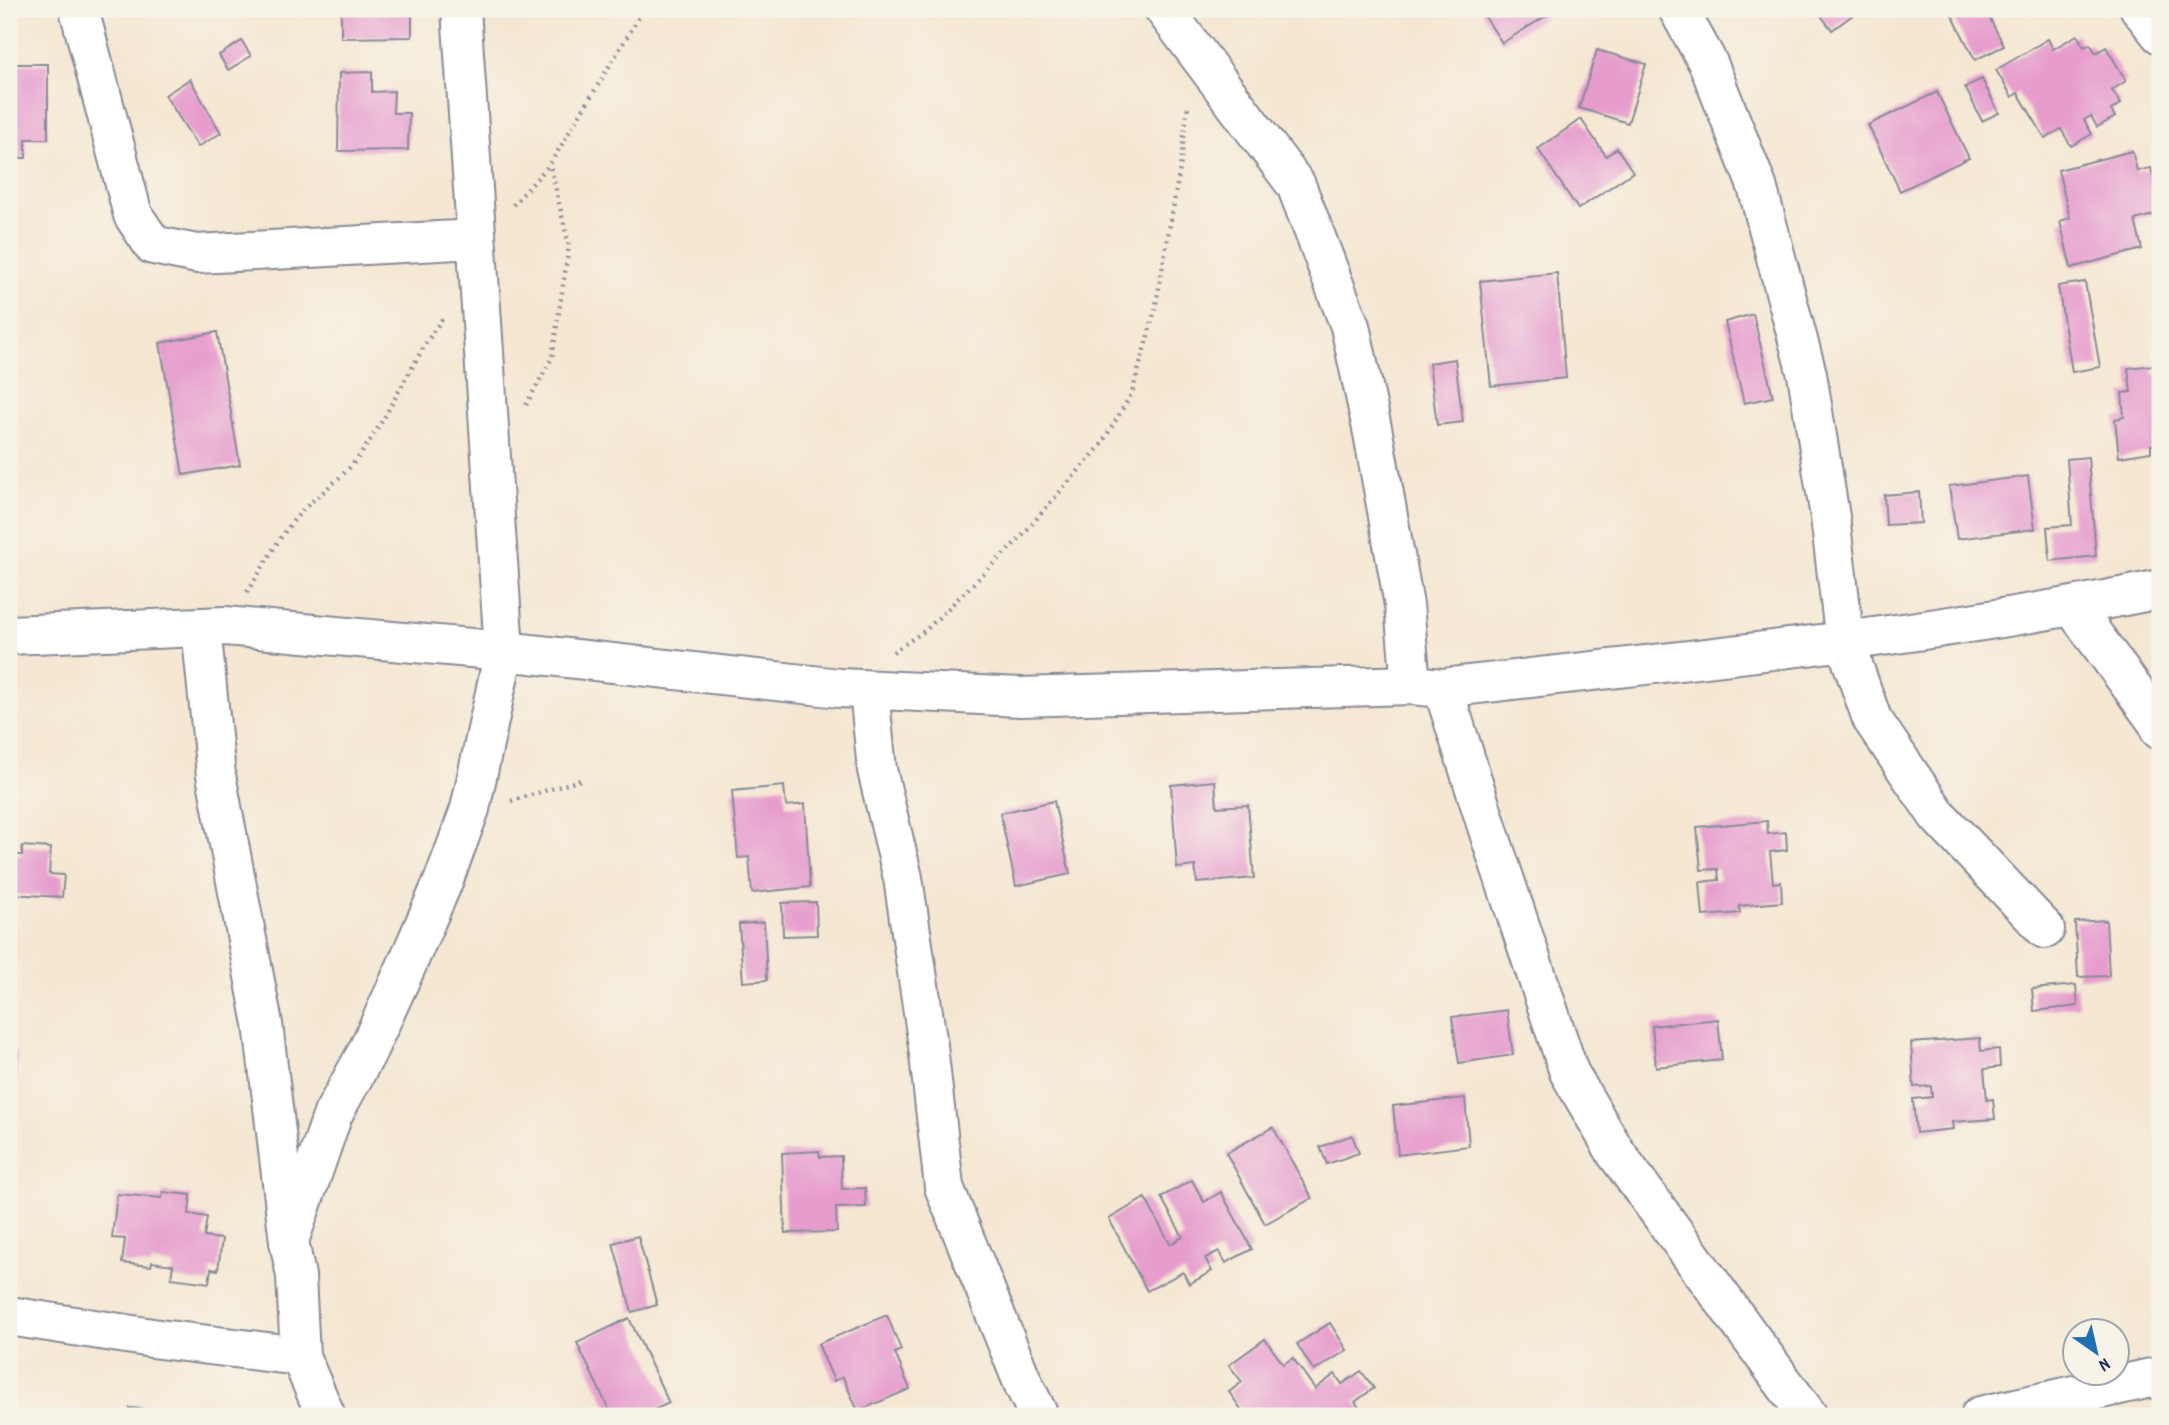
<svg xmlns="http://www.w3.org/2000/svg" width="2169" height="1425" font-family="Dekko,sans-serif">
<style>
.building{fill:#e69dce}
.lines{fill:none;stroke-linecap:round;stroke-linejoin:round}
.minor-casing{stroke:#888b98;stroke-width:42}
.path{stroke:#888b98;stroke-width:4.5;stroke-dasharray:2 5;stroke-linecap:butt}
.minor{stroke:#fff;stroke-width:38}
</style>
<rect width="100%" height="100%" fill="#f7f3e8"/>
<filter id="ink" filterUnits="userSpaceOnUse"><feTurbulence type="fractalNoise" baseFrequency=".0143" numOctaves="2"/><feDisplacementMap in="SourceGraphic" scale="14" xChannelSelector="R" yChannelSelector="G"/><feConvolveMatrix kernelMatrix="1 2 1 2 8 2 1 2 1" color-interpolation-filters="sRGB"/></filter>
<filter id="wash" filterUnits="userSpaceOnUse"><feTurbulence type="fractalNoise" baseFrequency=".00686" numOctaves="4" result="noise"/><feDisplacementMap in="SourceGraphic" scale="28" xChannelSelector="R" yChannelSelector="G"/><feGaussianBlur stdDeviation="1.57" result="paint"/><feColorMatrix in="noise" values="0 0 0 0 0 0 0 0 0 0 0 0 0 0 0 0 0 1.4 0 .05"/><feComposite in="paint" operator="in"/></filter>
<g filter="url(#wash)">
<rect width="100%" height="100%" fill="#f5e7d2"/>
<g id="blocks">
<g class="building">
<polygon points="341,9 412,9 412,37 341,38"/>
<polygon points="1480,9 1552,9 1554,11 1502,43"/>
<polygon points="1816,9 1861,9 1832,30"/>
<polygon points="1949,9 1985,9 2004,46 1975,60"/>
<polygon points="2077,35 2084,47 2090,44 2096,53 2106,47 2126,81 2112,90 2121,104 2111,110 2115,117 2097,127 2091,116 2084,120 2092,134 2071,146 2061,129 2045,138 2018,93 2012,97 1996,70 2048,39 2053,49"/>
<polygon points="242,41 251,56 228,70 219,55"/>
<polygon points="1597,50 1646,64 1628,123 1579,108"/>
<polygon points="9,64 48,64 48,139 26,139 26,158 9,158"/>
<polygon points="372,72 372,92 394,91 393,113 409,113 408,150 338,151 339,73"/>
<polygon points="190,79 221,133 198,147 165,95"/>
<polygon points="1982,79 1999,113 1982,121 1965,87"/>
<polygon points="1937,92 1969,158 1900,191 1868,125"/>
<polygon points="1581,119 1606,156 1617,148 1633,172 1578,209 1538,149"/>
<polygon points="2132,151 2137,171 2151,168 2160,203 2160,213 2135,220 2142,249 2071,268 2060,221 2070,218 2058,170"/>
<polygon points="1557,273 1566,378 1491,386 1480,281"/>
<polygon points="2085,282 2100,367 2072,372 2058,286"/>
<polygon points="1753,314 1773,397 1744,403 1725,322"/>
<polygon points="217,332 240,465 183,475 160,343"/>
<polygon points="1455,359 1463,422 1437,425 1429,363"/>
<polygon points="2153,365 2154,375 2160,374 2160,444 2151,445 2151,452 2119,457 2115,419 2124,417 2122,393 2131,392 2128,368"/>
<polygon points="2088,457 2096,556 2050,561 2047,527 2072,525 2067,459"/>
<polygon points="2028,476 2035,529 1957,539 1949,486"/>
<polygon points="1919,492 1921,523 1886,525 1884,495"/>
<polygon points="1215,781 1217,807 1248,805 1254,878 1197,883 1195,866 1177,868 1171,785"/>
<polygon points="784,786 786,806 805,804 810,887 752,893 749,857 738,858 732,791"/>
<polygon points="1054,801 1070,874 1016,886 1000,813"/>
<polygon points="1767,821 1768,834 1786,832 1787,850 1770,852 1773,883 1781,882 1782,902 1739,906 1740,913 1703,916 1700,882 1719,880 1718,869 1701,870 1697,827"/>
<polygon points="22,846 51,848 49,874 64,875 62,897 9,894 9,855 22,855"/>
<polygon points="816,902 817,935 783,936 782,903"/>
<polygon points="2106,920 2109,976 2078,977 2075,922"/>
<polygon points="764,922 767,980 743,982 739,924"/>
<polygon points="2076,985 2078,1006 2034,1011 2032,989"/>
<polygon points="1507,1010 1513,1055 1459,1063 1452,1017"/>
<polygon points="1718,1019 1722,1060 1656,1067 1652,1026"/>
<polygon points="1980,1038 1981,1051 1999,1049 2000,1067 1984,1069 1987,1100 1993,1099 1995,1119 1952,1122 1953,1129 1916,1133 1913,1099 1932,1097 1931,1086 1914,1087 1911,1043"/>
<polygon points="9,1052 17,1053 16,1072 9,1071"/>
<polygon points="1465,1098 1469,1146 1398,1155 1393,1106"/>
<polygon points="1273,1127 1312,1198 1265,1224 1226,1153"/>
<polygon points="1352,1135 1359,1153 1327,1164 1320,1147"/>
<polygon points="819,1151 820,1157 841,1156 842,1189 865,1188 866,1207 836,1208 837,1232 785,1233 782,1153"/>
<polygon points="1192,1180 1204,1202 1221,1192 1252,1249 1226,1263 1219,1251 1205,1258 1212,1271 1189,1284 1183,1272 1147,1291 1109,1219 1145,1198 1170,1244 1183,1237 1161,1197"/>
<polygon points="163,1192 191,1195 189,1214 207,1217 204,1237 222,1239 218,1270 211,1269 209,1283 171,1278 173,1265 152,1262 151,1266 122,1263 125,1239 112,1238 117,1194 162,1198"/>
<polygon points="638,1236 657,1305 632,1312 613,1243"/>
<polygon points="887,1315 901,1350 895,1353 910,1389 858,1411 843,1377 834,1381 818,1344"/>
<polygon points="629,1318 669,1403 641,1416 612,1416 577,1343"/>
<polygon points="1330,1323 1347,1350 1314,1371 1297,1344"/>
<polygon points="1265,1339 1283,1364 1293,1358 1315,1389 1335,1374 1342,1384 1361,1371 1374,1388 1355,1402 1363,1413 1358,1416 1246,1416 1229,1392 1242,1382 1229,1365"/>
<polygon points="130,1408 167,1411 167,1416 129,1416"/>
</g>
</g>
</g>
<g filter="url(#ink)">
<use href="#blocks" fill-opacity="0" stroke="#888b98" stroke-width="2"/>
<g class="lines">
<defs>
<g id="minor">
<polyline points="79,9 133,215 153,245 197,254 476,239"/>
<polyline points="1164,9 1296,185 1350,326 1373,433 1404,605 1411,685"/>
<polyline points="1678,9 1708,63 1757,186 1807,374 1830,517 1845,642 1872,719 1938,816 2045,929"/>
<polyline points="2140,9 2160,34"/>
<polyline points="2073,607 2158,723 2160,730"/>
<polyline points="201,628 216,775 263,1024 289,1241 296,1276 300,1356 326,1416"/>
<path d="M9,635L225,626L504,651L840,688L1020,697L1411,685L1443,688C1683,660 1924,638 2160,589"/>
<polyline points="1443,688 1491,839 1569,1072 1616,1153 1808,1416"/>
<polyline points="869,690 877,770 903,878 928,1046 944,1187 1023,1383 1039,1416"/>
<polyline points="289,1241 333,1114 367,1052 405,969 443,882 470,809 504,651 461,9"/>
<polyline points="9,1316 159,1339 300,1356"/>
<polyline points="1980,1416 2160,1376"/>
</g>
</defs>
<use href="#minor" class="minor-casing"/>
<g class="path">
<polyline points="513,205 550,164 644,9"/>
<polyline points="526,405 552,358 569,246 550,164"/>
<path d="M247,592C266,564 280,532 305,508C327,487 348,474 365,448C393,407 413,360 442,319"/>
<polyline points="893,652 926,630 1017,541 1101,445 1132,393 1155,310 1180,168 1188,104"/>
<polyline points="511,801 584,779"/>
</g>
<use href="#minor" class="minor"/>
</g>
</g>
<rect width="2169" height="1425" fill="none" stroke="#f7f3e8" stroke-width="35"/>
<g transform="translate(2096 1352) rotate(146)"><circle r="33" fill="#f7f3e8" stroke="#9fa5b1" stroke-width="2"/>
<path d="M0-5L12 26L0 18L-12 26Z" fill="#1f6fb2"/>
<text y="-10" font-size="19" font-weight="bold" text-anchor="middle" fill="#1b2f5e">N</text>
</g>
</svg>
